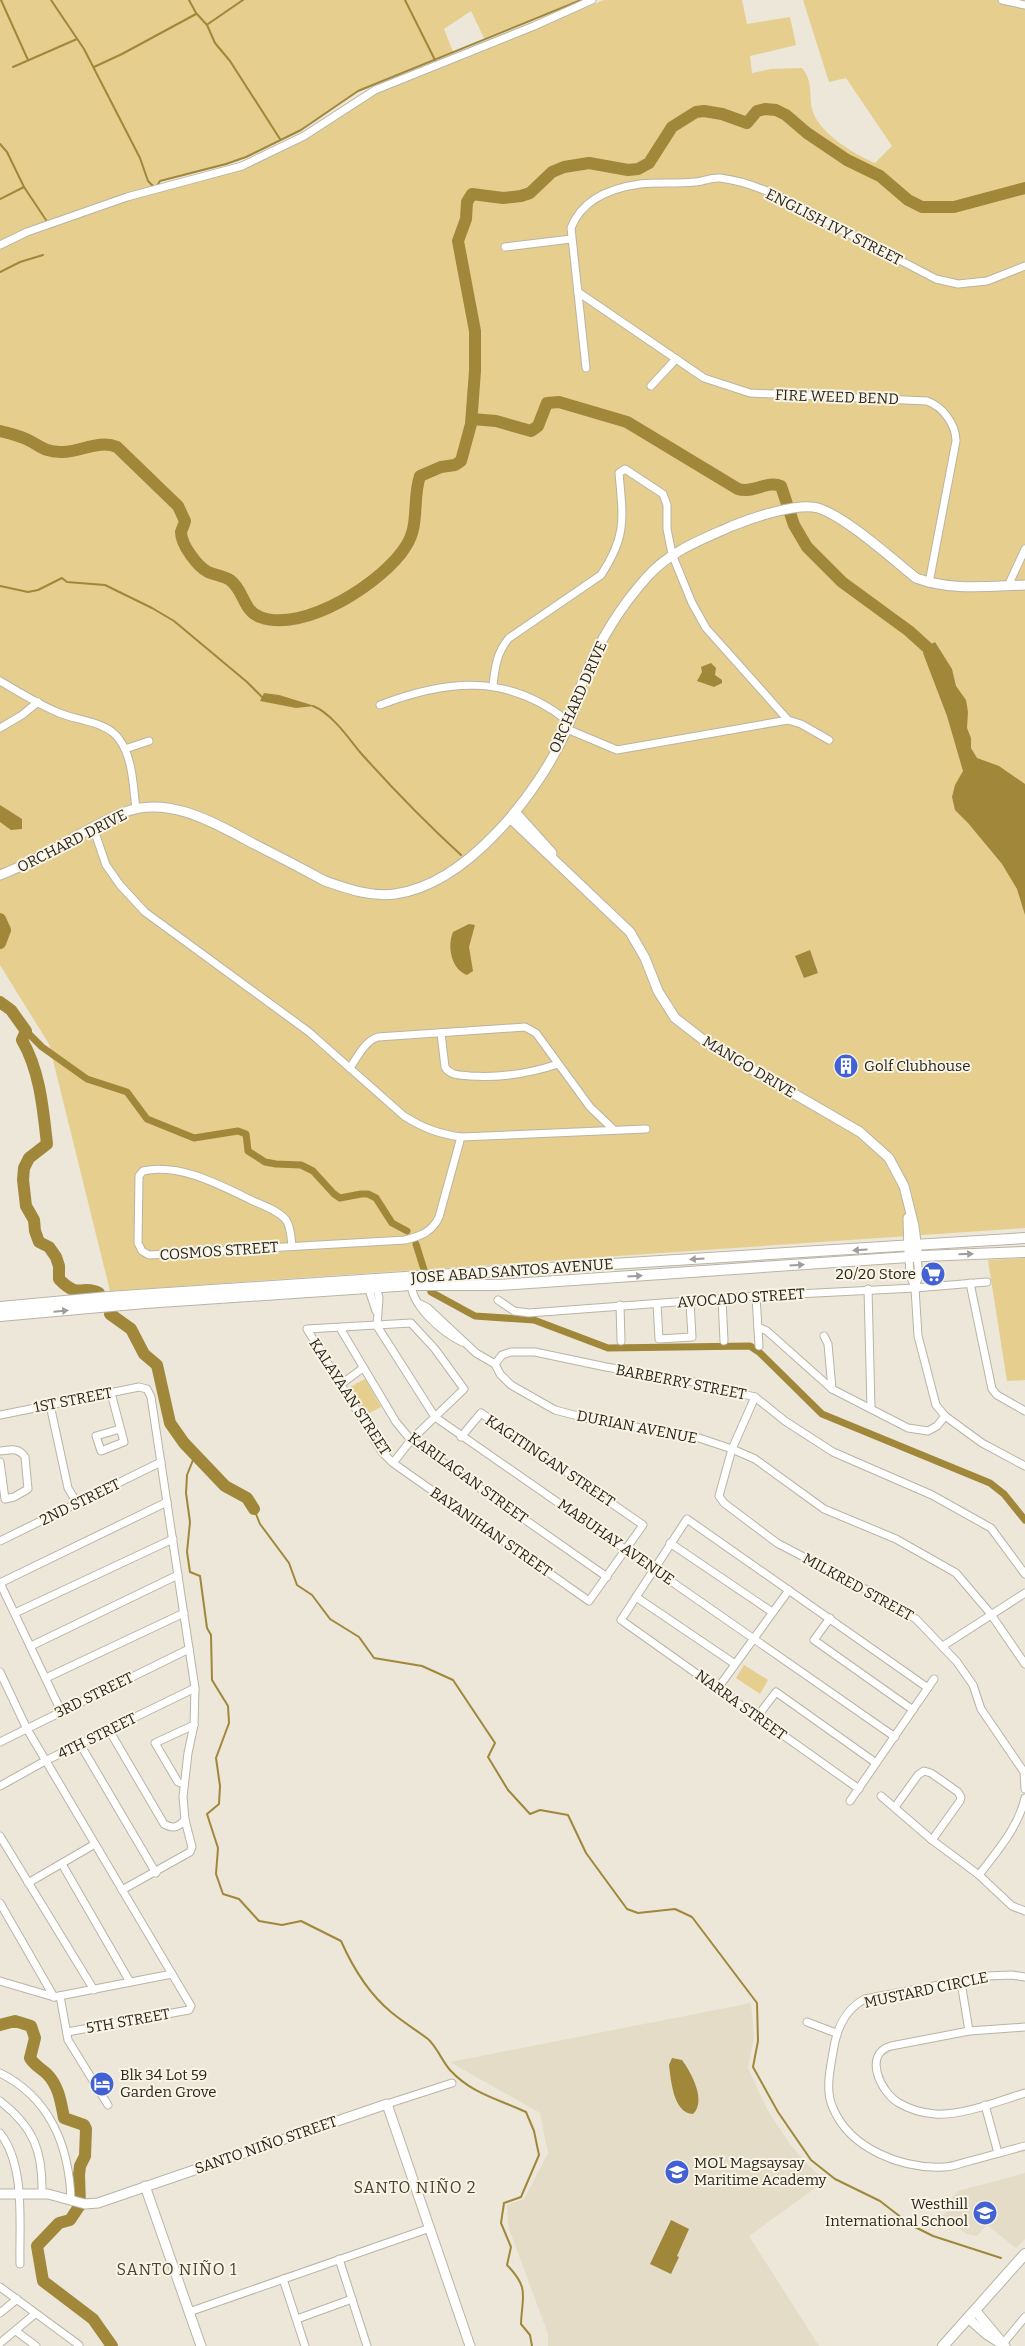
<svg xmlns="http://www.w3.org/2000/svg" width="1025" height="2346" font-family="Bitter,serif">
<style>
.built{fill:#e4dcc6}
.green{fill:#e5ce8e}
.water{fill:#a0873a}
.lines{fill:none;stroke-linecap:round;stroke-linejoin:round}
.stream{stroke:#a0873a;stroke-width:2}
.canal{stroke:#a0873a;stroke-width:7}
.river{stroke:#a0873a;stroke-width:12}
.minor-casing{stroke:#b9b4a5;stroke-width:9}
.tertiary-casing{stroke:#b9b4a5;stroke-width:11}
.secondary-casing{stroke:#b9b4a5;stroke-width:12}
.minor{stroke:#fff;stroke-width:7}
.tertiary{stroke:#fff;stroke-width:9}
.secondary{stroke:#fff;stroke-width:10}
.oneway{fill:#9e9d9b}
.labels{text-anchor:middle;stroke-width:4;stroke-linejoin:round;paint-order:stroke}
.street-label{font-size:15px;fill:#282621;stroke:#faf4e5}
.poi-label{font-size:15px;fill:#282621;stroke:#faf4e5;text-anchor:start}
.neighbourhood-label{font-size:16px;letter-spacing:1px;fill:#474236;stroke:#faf4e5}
</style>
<rect width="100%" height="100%" fill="#ece7d8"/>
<g class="built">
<polygon points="751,2003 754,2037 748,2068 768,2111 790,2144 808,2165 824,2179 814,2189 749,2236 819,2346 548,2346 548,2334 508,2226 507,2205 524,2199 548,2153 540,2113 450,2062"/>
<polygon points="1025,2173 1025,2239 1016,2248 987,2225 977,2236 967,2234 942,2216 949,2210 945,2206 958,2191"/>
</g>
<g class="green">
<polygon points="0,0 581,0 485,40 471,11 444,29 453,52 428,64 421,65 358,91 301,130 246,157 226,164 160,181 159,185 121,195 0,243"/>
<path d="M604,0H742L747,24L790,17L796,45L750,56L752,73L771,69L802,68C813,81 809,94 812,109C818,133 854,154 875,163L892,146L846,78L829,82L803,0H997L1025,6V1228L110,1291L49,1044L0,965V247L21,236L142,194L244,166L373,93Z"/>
<polygon points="1025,1258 1025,1380 1007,1381 988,1260"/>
<polygon points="365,1379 381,1407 362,1417 346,1389"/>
<polygon points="744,1665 768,1680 760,1694 736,1678"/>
</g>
<g class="water">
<polygon points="935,642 952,669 956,686 966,700 968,712 967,728 971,738 971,748 977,758 999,766 1025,784 1025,915 1017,889 1002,864 968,823 955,810 952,797 955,785 963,771 947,716 923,653 928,646"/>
<polygon points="711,663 716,668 715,675 722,680 722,683 714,687 697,681 702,672 701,667"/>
<polygon points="264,693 279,695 315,706 296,708 260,701"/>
<polygon points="0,805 22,819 22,829 11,830 0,822"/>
<path d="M469,924L475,925L469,947L473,971L467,975C451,969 447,946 453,932Z"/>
<polygon points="810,950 818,973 804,978 795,956"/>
<path d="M672,2058L682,2060C691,2072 707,2101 693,2114C673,2113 671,2080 669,2065Z"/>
<polygon points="671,2220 689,2229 677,2256 679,2257 671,2274 650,2264"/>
</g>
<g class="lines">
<g class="stream">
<polyline points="1,0 28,60"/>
<polyline points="51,0 84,49 140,158 148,181 154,187"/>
<polyline points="189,0 196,13 207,25 215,43 230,61 280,139"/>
<polyline points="405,0 435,60"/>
<polyline points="208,24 243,0"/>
<polyline points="13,67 77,39"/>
<polyline points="94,67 122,54 196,14"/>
<polyline points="0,144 7,152 24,187 48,223"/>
<polyline points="157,186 160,181 226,164 246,157 301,130 358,91 581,0"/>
<polyline points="0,199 24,187"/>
<polyline points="109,200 126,194"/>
<polyline points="0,272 20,262 43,255"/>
<polyline points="0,586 28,592 38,590 62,578 67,582 105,585 152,608 174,621 247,682 262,697"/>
<path d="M313,706C331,713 348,737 359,751C391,787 425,822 461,855"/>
<path d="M195,1455L187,1475L186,1493L190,1522L187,1552L190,1572L200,1576L207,1628L211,1635L212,1680L228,1706L229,1723L216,1758L220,1786L219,1804L207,1814L218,1848L216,1874L223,1894L239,1899L259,1921L282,1925L301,1921L341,1941C353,1968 368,1993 391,2012C403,2022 416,2030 428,2039C437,2047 442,2061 450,2070C472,2094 498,2099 526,2112L534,2131L539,2155L521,2197L504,2203L501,2223L511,2247L507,2265C530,2289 522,2295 521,2324L530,2335L532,2346"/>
<polyline points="254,1509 260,1524 289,1563 297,1585 312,1595 330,1619 359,1637 374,1658 422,1666 453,1680 495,1743 488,1757 508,1790 530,1814 540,1810 568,1815 586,1853 627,1909 638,1913 675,1909 692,1917 757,2003 758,2041 753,2067 778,2112 811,2160 835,2179 880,2201 911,2225 933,2236 1001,2258"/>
</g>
<g class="canal">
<polyline points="26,1031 42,1047 87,1079 127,1092 147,1119 194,1138 238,1131 246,1134 248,1151 265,1162 276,1164 301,1165 313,1171 334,1194 340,1198 361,1194 368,1194 376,1198 392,1223 407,1231"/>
<polyline points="416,1244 431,1292 475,1316 534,1320 608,1348 750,1346 759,1352 822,1414 990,1483 1004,1494 1025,1520"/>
</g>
<g class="river">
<path d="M472,419L496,421L531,431L538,426L547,403L559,402L627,422L738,489C753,494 767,480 781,486L794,525L807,547L842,582L909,631L930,650L934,663"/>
<path d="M0,431C9,433 18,435 26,439C40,445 43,452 61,452C79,453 99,439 117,447L178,506L185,521C184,525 182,529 181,532C181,545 198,567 208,572C215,575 224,576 230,580C244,590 243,611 260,617C303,634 384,582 406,546C420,525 412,499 420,476L441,467L455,465L461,461L471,424L475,371V331L458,241L466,219L467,202L472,194L503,198L521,196L530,193L552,172L564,167L589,163L628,170L638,169L649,163L672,127L696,112L704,111L722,114L747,123L757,111L765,109L776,110L786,115L807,133L847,160L880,176L908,200L922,207H954L1025,188"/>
<polyline points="0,919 5,930 0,943"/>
<path d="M0,1002L11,1010L26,1031L22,1040C40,1071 43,1109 47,1144L29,1158L24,1168L23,1180L26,1206L34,1220L35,1231L39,1242L49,1247L56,1257L59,1266V1279C79,1300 82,1284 99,1293"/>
<polyline points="110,1314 131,1329 144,1354 157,1365 170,1423 184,1443 225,1486 247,1498 254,1509"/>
<path d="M0,2025L15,2021L31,2026L35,2038L30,2058C35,2066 41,2068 47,2074C59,2086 61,2103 64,2118L84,2125L86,2129L85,2156L80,2166L79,2175L80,2205L70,2220L59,2223L37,2246L43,2281L93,2319L112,2346"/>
</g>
<defs>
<g id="minor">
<polyline points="1002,0 1025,5"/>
<polyline points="0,245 27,232 127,197 242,166 304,136 375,90 534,26 592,0"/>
<polyline points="505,247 571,239"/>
<path d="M578,292L704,378L750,393L927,401C942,406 956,424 956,441L929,583"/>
<path d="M586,368L571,228C582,199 611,188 640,184C658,182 676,184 694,182C702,182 711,177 720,178C762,183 801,208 838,228C871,245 903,262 936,279L958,284L987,281L1025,266"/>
<polyline points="651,386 676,359"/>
<polyline points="1008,586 1025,549"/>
<path d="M0,681C19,692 38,704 57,712C76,721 107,721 119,739C133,758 133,786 136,809"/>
<path d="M493,685C495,667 497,652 509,638L601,575C627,536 623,518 619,473L625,469L663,494L667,505V529L672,554L692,603L706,628L788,720"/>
<path d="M380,705C448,679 508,673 569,722"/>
<polyline points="0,728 22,715 38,702"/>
<polyline points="567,729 617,750 788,720 801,724 829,740"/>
<polyline points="125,749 149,741"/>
<path d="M93,827L106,865L120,885L145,912L309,1032L404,1116C423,1128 439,1134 461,1137L646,1129"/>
<path d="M441,1033L445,1067C450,1076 461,1075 470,1076C501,1078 528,1074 558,1064"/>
<path d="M350,1068C358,1056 365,1041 378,1037L525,1027L536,1033L590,1107L614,1130"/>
<path d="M292,1246C291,1238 291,1227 286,1220C279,1211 263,1205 253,1201C220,1185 180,1163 143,1171L139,1176L138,1243L142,1251L149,1255L405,1240C421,1236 432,1232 439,1217L461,1137"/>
<polyline points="909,1257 910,1275 915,1288"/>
<polyline points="917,1257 919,1275 915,1288 918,1336 936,1405 945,1416 982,1443 1025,1466"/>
<path d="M411,1282C411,1306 442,1332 462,1342"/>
<polyline points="970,1283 992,1389 997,1395 1025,1411"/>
<polyline points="376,1285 379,1298 377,1326 435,1417 895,1737"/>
<polyline points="371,1286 370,1293 376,1311"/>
<polyline points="868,1289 871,1408"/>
<polyline points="756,1296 759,1346"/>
<polyline points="722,1298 724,1341"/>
<polyline points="498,1300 514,1311 529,1313 756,1296 915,1288 987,1282"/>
<polyline points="420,1304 428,1308 476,1353 495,1364 500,1374 511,1385 555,1410 597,1421 693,1436 732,1449 755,1459 824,1509 896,1539 956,1573 990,1613 1025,1664"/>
<polyline points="657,1304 659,1339 692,1337 690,1302"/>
<polyline points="620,1305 621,1341"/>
<polyline points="758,1327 767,1331 832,1389 908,1428 928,1431 937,1426 945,1416"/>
<polyline points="340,1328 396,1422 411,1440 607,1577"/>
<polyline points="824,1336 828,1344 832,1389"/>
<polyline points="495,1364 502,1355 511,1352 535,1352 606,1367 694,1382 755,1397 785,1421 833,1452 932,1495 991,1528 1025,1574"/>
<polyline points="340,1385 363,1368"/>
<polyline points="111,1393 124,1442 101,1451 96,1436 120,1429"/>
<polyline points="755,1397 732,1449 719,1496 724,1503 777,1543 884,1599 916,1619 957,1662 973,1685 981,1709 1024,1772 1025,1789"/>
<polyline points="50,1405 68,1488 77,1503"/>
<polyline points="0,1415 139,1387 147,1389 151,1397 195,1688 194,1725 188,1753 183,1797 185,1820 192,1847 190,1852 122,1890"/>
<path d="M0,1451C11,1450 18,1447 25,1457L28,1489L14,1497L5,1499L0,1462"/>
<polyline points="393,1463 411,1440 464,1389 435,1349 411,1323 307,1329 382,1452 393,1463 589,1601 643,1525 481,1413 461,1437"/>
<polyline points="0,1541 161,1462"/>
<polyline points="670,1543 772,1612"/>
<polyline points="0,1583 167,1502"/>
<polyline points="0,1583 61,1711"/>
<polyline points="636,1597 735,1664"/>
<polyline points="15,1613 173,1539"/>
<polyline points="830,1618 814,1640 913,1710"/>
<polyline points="31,1646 178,1575"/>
<polyline points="943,1646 1025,1593"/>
<polyline points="0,1672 27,1729 191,2006 189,2010 67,2032"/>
<polyline points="46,1678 184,1613"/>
<polyline points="718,1688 789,1590"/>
<polyline points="757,1717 776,1692 876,1763"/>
<path d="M109,1730L164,1824C173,1829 177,1828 185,1820"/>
<polyline points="0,1742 189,1649"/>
<polyline points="80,1744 156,1873"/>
<polyline points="184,1784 178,1782 155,1743 194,1725"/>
<polyline points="0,1786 45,1761 195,1688"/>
<polyline points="859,1789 621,1620 687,1519 928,1688"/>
<polyline points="881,1796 932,1840 979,1875 1012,1906 1025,1911"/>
<polyline points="850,1801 934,1679"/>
<polyline points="895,1807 918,1775 924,1771 931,1773 958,1792 961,1797 960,1801 932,1840"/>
<polyline points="0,1836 94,1990"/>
<polyline points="62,1864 130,1982"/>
<path d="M979,1875C997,1851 1018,1828 1025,1798"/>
<polyline points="28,1883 95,1844"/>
<polyline points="0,1903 54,1997"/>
<path d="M1025,1977L1012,1975L987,1976L865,1999C845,2009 836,2031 833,2052C830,2070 825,2091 833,2108C850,2149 902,2169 944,2167C951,2167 959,2164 966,2162C986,2157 1005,2151 1025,2146"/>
<polyline points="0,1981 54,1997 172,1974"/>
<polyline points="961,1982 969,2031"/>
<polyline points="60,1996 68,2040 108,2105"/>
<polyline points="807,2022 836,2033"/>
<path d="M1025,2027L969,2031L891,2046C863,2054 880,2092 899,2103C909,2109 924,2113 935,2114C962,2116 999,2101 1025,2093"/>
<path d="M0,2073C50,2098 69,2146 71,2199"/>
<path d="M0,2101C34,2127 43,2152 42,2194"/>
<polyline points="387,2104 452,2083"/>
<polyline points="985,2105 998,2153"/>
<path d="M0,2133C26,2166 19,2224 20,2264"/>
<polyline points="339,2259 367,2346"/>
<polyline points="283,2279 305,2346"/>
<polyline points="0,2287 79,2345"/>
<polyline points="189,2312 430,2228"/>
<polyline points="0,2313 17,2299"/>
<polyline points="297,2319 352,2299"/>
<polyline points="16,2331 36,2346"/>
<polyline points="0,2343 35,2314"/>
<polyline points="1001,2346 1025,2317"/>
</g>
<g id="tertiary">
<polyline points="516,813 552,853"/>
<polyline points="511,819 630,932 645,958 658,991 675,1018 710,1045 860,1132 889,1158 904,1186 914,1226 917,1251"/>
<path d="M0,875C43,859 80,831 122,813C167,794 215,823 254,844C278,856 301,868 325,881C348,889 370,897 395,894C468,884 539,792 567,729C574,712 577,693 585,676C600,640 621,606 647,577C670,551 701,540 732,526C752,518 798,502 818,508C846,517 891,558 916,578C951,591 988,586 1025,585"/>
<polyline points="908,1218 909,1252"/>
<polyline points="145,2186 201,2346"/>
<polyline points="0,2194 48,2194 85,2204 98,2203 387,2104 470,2346"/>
<polyline points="975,2310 1000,2340"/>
<polyline points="968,2318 986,2334 1005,2346"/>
</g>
<g id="secondary">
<polyline points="0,1307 108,1297 420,1276 1025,1238"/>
<polyline points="0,1316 145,1303 411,1285 499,1285 923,1256 1025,1252"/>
<polyline points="943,2346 1025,2254"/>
</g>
</defs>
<use href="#minor" class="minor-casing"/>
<use href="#tertiary" class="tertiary-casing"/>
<use href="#secondary" class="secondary-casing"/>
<use href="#minor" class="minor"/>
<use href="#tertiary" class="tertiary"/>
<use href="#secondary" class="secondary"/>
</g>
<defs><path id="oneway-solid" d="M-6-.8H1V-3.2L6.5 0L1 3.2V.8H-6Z" transform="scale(1.25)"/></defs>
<g class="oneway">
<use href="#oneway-solid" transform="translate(860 1250) rotate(177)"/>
<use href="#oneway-solid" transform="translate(966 1254) rotate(-2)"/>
<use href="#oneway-solid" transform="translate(697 1259) rotate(177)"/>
<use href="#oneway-solid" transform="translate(797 1265) rotate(-4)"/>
<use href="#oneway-solid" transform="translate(635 1276) rotate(-4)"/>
<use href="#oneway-solid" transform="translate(61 1311) rotate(-5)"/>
</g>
<defs>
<symbol id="building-disc" viewBox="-11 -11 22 22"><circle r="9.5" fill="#4161d4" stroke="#faf4e5"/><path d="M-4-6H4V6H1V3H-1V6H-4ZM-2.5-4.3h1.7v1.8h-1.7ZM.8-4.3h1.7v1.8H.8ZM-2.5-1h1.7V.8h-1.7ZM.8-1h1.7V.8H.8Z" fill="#fff"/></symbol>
<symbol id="supermarket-disc" viewBox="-11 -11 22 22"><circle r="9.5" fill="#4161d4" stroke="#faf4e5"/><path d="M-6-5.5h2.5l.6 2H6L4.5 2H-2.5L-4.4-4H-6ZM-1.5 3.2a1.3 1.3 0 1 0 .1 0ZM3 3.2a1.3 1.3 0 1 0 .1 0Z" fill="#fff"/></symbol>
<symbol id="hotel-disc" viewBox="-11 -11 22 22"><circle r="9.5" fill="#4161d4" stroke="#faf4e5"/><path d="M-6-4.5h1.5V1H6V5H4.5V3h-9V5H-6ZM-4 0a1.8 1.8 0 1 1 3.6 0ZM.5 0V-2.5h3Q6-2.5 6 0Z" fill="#fff"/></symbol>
<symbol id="university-disc" viewBox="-11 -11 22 22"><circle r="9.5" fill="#4161d4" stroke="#faf4e5"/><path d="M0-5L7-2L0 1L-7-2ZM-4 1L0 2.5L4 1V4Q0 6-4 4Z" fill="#fff"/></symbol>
<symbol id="school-disc" viewBox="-11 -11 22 22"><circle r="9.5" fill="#4161d4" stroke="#faf4e5"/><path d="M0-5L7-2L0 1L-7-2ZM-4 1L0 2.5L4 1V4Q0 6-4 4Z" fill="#fff"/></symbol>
</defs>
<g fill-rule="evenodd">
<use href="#building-disc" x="832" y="1052" width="28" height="28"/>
<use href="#supermarket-disc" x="919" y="1260" width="28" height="28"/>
<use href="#hotel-disc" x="88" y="2070" width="28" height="28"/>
<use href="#university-disc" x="663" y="2158" width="28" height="28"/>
<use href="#school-disc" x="971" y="2199" width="28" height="28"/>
</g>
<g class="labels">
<g class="street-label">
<text transform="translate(834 227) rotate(27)" y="5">ENGLISH IVY STREET</text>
<text transform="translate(837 397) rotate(2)" y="5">FIRE WEED BEND</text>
<text transform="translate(578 697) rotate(-66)" y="5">ORCHARD DRIVE</text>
<text transform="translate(72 841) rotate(-27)" y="5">ORCHARD DRIVE</text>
<text transform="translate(749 1067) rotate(31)" y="5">MANGO DRIVE</text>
<text transform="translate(219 1251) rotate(-4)" y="5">COSMOS STREET</text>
<text transform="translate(512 1271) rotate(-4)" y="5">JOSE ABAD SANTOS AVENUE</text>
<text transform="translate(741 1298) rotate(-4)" y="5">AVOCADO STREET</text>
<text transform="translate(681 1382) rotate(11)" y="5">BARBERRY STREET</text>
<text transform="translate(350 1397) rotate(57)" y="5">KALAYAAN STREET</text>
<text transform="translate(73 1400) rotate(-11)" y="5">1ST STREET</text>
<text transform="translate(637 1427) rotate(11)" y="5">DURIAN AVENUE</text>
<text transform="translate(550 1461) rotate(34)" y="5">KAGITINGAN STREET</text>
<text transform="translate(468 1478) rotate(36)" y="5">KARILAGAN STREET</text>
<text transform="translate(80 1502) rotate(-26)" y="5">2ND STREET</text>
<text transform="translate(491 1532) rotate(35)" y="5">BAYANIHAN STREET</text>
<text transform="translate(616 1542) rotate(35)" y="5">MABUHAY AVENUE</text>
<text transform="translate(858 1587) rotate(29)" y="5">MILKRED STREET</text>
<text transform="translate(94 1695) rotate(-26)" y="5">3RD STREET</text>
<text transform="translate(741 1705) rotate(36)" y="5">NARRA STREET</text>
<text transform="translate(97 1736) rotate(-26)" y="5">4TH STREET</text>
<text transform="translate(926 1990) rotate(-12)" y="5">MUSTARD CIRCLE</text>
<text transform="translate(128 2021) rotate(-10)" y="5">5TH STREET</text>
<text transform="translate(266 2145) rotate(-19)" y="5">SANTO NIÑO STREET</text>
</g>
<g class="poi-label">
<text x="864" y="1071">Golf Clubhouse</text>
<text x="916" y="1279" text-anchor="end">20/20 Store</text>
<text x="120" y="2080">Blk 34 Lot 59<tspan x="120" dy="17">Garden Grove</tspan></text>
<text x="694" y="2168">MOL Magsaysay<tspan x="694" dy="17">Maritime Academy</tspan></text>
<text x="968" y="2209" text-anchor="end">Westhill<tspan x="968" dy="17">International School</tspan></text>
</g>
<g class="neighbourhood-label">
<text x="415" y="2193">SANTO NIÑO 2</text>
<text x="177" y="2275">SANTO NIÑO 1</text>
</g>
</g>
</svg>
